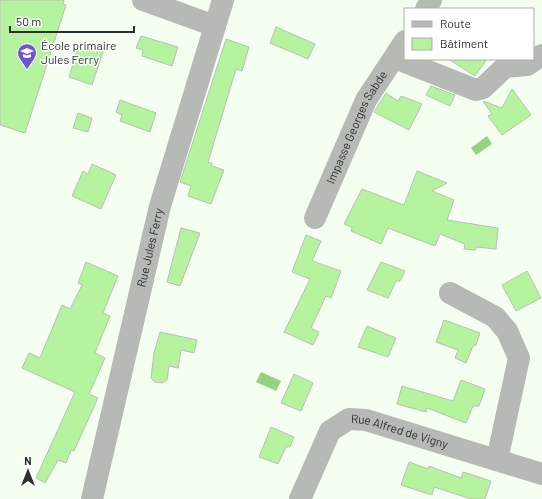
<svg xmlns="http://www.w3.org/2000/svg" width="542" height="499" font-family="Barlow,sans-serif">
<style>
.water{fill:#96d27f}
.building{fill:#b6f39f;stroke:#b8c1b5}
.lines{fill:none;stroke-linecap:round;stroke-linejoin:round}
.minor{stroke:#b6bab4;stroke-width:22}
.labels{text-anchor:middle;stroke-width:3;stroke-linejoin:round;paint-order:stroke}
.poi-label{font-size:12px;fill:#2d312c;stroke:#fff;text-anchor:start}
.street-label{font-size:12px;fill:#2d312c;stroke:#fff}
</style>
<rect width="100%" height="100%" fill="#f4fef1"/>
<g class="water">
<polygon points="487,136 492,144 476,155 471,148"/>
<polygon points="261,372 281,381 276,391 256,382"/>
</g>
<g class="building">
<polygon points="0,0 64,0 63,4 66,5 25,133 0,125"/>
<polygon points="276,27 315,44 308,59 270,43"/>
<polygon points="141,36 178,47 172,66 142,56 143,50 136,48"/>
<polygon points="226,39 249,47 242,71 236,69 208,162 212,163 212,166 224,170 211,204 188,196 191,186 180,182"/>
<polygon points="80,42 104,49 92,85 69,77"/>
<polygon points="448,59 487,59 475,76"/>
<polygon points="431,86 455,95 450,106 426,95"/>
<polygon points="512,89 531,115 502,135 488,116 492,114 483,101 502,108"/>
<polygon points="386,93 398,101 401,96 422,104 409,130 374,112"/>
<polygon points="120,100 156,113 150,132 120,121 122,115 116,112"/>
<polygon points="78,113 92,118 88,132 73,128"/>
<polygon points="92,164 116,175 101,209 72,196 83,171 88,174"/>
<polygon points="417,171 447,183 432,191 454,200 447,220 498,228 496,249 477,247 475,250 464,249 465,244 440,234 435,246 388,228 381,244 351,231 352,227 344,224 362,189 404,205"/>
<polygon points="181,228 200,233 180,286 167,282"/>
<polygon points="306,235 321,241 312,261 341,271 331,298 326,296 311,328 319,332 313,345 284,332 310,279 292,272"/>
<polygon points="86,262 118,276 103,313 110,316 95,353 105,358 89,394 98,398 74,451 71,450 66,463 58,460 45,483 36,478 75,392 22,368 29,353 40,358 62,305 70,309 82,285 78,283"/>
<polygon points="381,262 405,271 400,281 396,281 388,298 367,290"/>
<polygon points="527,271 541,298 516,311 502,285"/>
<polygon points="444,320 480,333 476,345 473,346 466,363 455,358 458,350 436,342"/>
<polygon points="367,326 396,338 388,357 358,347"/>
<polygon points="160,332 197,340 194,353 181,350 178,368 169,366 167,380 162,383 155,382 151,378 154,353"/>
<polygon points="294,374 313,383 301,411 281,403"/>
<polygon points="461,380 485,389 479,406 473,406 466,423 427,408 426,412 397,404 402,386 453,401"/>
<polygon points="271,427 294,437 290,447 286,447 278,464 259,457"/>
<polygon points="409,462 428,469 429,466 461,478 463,472 491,481 485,499 471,499 434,487 432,495 401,485"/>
</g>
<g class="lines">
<g class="minor">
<polyline points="143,0 215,26"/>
<polyline points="426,9 431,0"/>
<polyline points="395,58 476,90 483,88 505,67 527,65 542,55"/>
<path id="s1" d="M315,218L366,100L405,41"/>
<polyline points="450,293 495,317 507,331 519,358 497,460"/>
<path id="s2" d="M92,499L160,206L223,0"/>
<path id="s3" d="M300,499L330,431L349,419L366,420L542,474"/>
</g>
</g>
<defs>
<symbol id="school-pin" viewBox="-11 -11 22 30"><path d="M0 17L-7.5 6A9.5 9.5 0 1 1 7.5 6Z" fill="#6c55ce" stroke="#fff"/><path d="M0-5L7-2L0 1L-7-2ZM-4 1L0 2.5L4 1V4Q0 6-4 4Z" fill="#fff"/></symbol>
</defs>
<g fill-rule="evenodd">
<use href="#school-pin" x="16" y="42" width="22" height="30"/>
</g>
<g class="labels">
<g class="poi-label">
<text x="41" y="50">École primaire<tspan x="41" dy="14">Jules Ferry</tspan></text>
</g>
<g class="street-label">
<text dy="4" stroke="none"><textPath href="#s1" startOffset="100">Impasse Georges Sabde</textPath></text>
<text dy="4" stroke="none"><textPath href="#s2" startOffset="258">Rue Jules Ferry</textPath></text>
<text dy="4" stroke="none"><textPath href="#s3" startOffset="149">Rue Alfred de Vigny</textPath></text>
</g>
</g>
<rect x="404" y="8" width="130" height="52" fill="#ffffff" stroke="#abadab"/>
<rect x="412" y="21" width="20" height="6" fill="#b6bab4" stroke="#abadab"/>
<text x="440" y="28" font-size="12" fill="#2d312c">Route</text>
<rect x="412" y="38" width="20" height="12" fill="#b6f39f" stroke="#abadab"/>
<text x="440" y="48" font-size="12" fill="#2d312c">Bâtiment</text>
<g transform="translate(28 471)" stroke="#ffffff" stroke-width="3" paint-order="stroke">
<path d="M0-3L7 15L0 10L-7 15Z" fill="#2d312c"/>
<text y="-6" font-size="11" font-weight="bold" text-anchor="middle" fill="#2d312c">N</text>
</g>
<path d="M10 26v6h124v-6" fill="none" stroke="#2d312c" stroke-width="2"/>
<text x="16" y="26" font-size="12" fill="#2d312c" stroke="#ffffff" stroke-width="3" paint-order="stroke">50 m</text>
</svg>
